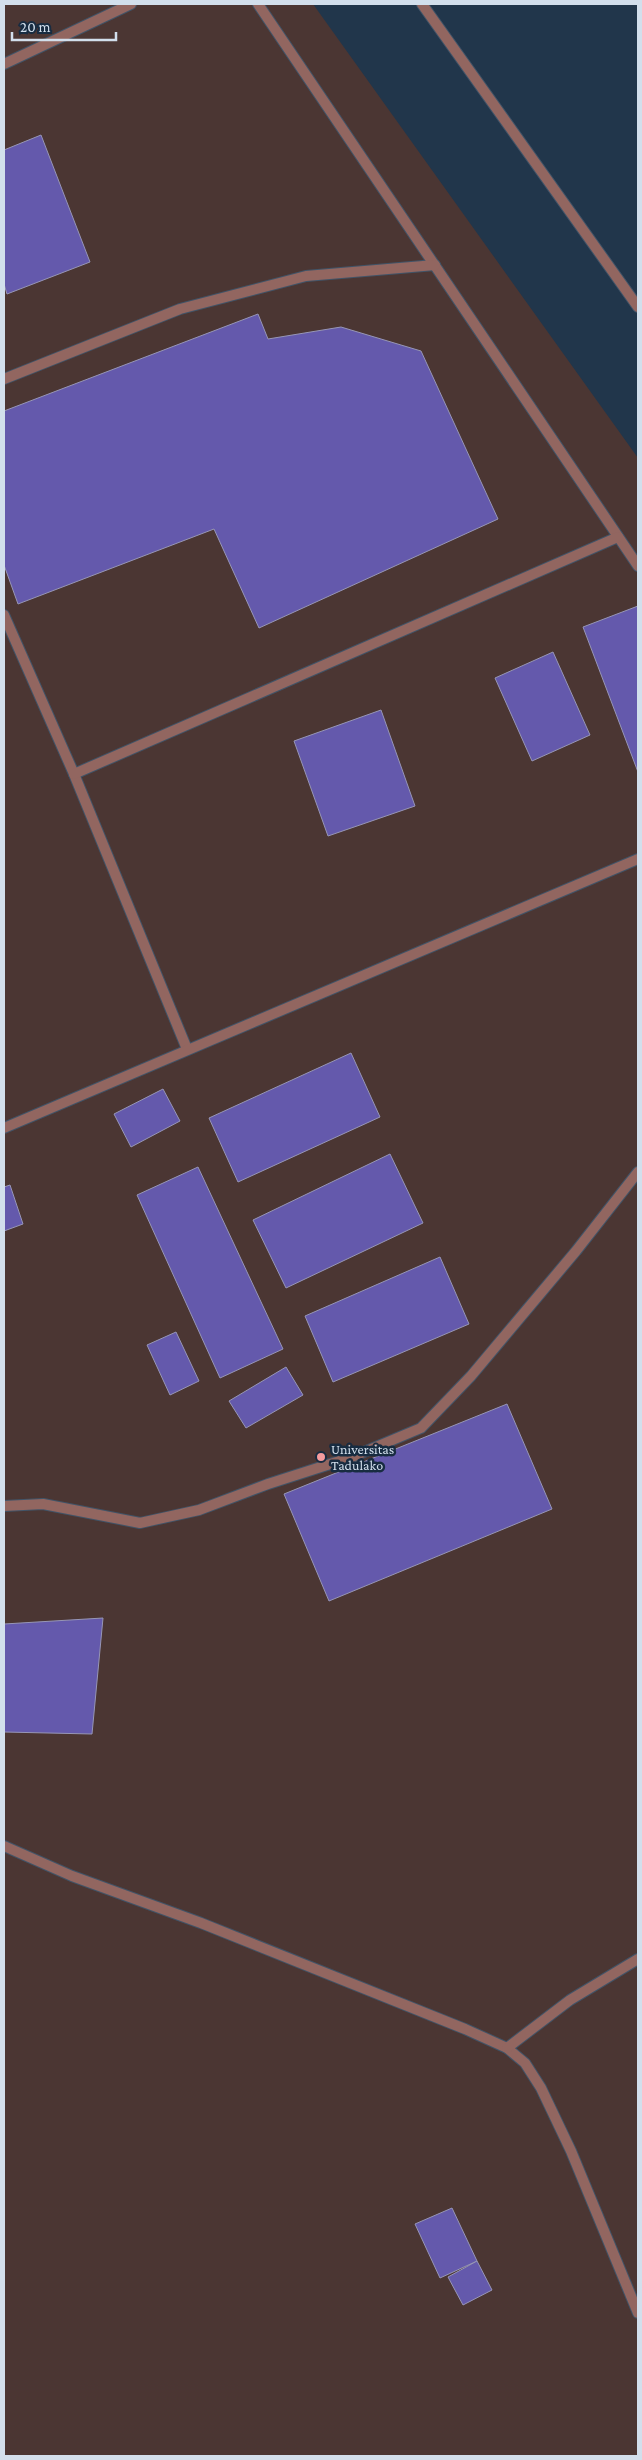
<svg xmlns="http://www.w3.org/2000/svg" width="642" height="2460" font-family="'Crimson Pro',serif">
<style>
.education{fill:#4b3633}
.building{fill:#6459ac;stroke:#9796b6}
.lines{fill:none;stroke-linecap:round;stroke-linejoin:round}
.service-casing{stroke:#415468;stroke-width:12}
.tertiary-casing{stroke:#415468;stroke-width:12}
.service{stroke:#926660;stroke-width:10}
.tertiary{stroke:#926660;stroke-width:10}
.poi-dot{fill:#f59b9d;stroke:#182c41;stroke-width:2}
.labels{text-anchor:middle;stroke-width:5;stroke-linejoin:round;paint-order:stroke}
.poi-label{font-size:14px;fill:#d2dfec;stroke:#182c41;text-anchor:start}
</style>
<rect width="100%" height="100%" fill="#21364b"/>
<polygon class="education" points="4,4 313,4 638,458 638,2456 4,2456"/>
<g class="building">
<polygon points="41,135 90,262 7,294 4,284 4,150"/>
<polygon points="258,314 268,339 341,327 421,351 498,519 259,628 214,529 18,604 4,565 4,411"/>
<polygon points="638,606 638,772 583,627"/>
<polygon points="553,652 590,735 532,761 495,678"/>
<polygon points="381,710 415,806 328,836 294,741"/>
<polygon points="351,1053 380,1117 238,1182 209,1118"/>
<polygon points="163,1089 180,1121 131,1147 114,1114"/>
<polygon points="390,1154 423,1223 286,1288 253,1220"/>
<polygon points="198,1167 283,1349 220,1378 137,1195"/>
<polygon points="10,1185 23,1224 4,1231 4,1187"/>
<polygon points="440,1257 469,1324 333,1382 305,1316"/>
<polygon points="176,1332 199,1381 170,1395 147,1345"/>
<polygon points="286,1367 303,1395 246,1428 229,1401"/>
<polygon points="507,1404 552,1509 329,1601 284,1494"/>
<polygon points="103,1618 92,1734 4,1732 4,1624"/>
<polygon points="452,2208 477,2261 440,2278 415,2224"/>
<polygon points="477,2261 492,2290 463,2305 448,2277"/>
</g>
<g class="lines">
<defs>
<g id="service">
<polyline points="258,4 638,566"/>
<polyline points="4,64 131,4"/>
<polyline points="4,379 180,309 306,276 435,265"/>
<polyline points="4,615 74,774 187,1049"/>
<polyline points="74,774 618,537"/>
<polyline points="4,1128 638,859"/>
<polyline points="4,1506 43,1504 140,1523 199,1510 268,1484 352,1457 421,1428 471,1376 576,1251 638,1172"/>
<polyline points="4,1846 72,1876 201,1923 465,2029 507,2048 525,2063 541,2088 571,2151 638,2313"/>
<polyline points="507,2048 570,2000 638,1959"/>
</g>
<polyline id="tertiary" points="422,4 638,307"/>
</defs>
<use href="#service" class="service-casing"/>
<use href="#tertiary" class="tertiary-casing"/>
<use href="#service" class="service"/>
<use href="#tertiary" class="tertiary"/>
</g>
<circle class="poi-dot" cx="321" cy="1457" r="5"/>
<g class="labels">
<g class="poi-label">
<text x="331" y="1454">Universitas<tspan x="331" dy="16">Tadulako</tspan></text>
</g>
</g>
<rect width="642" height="2460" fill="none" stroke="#d2dfec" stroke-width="10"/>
<path d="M12 32v8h104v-8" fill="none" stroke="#d2dfec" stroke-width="2.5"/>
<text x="20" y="32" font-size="15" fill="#d2dfec" stroke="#182c41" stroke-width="4" paint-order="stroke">20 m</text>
</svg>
